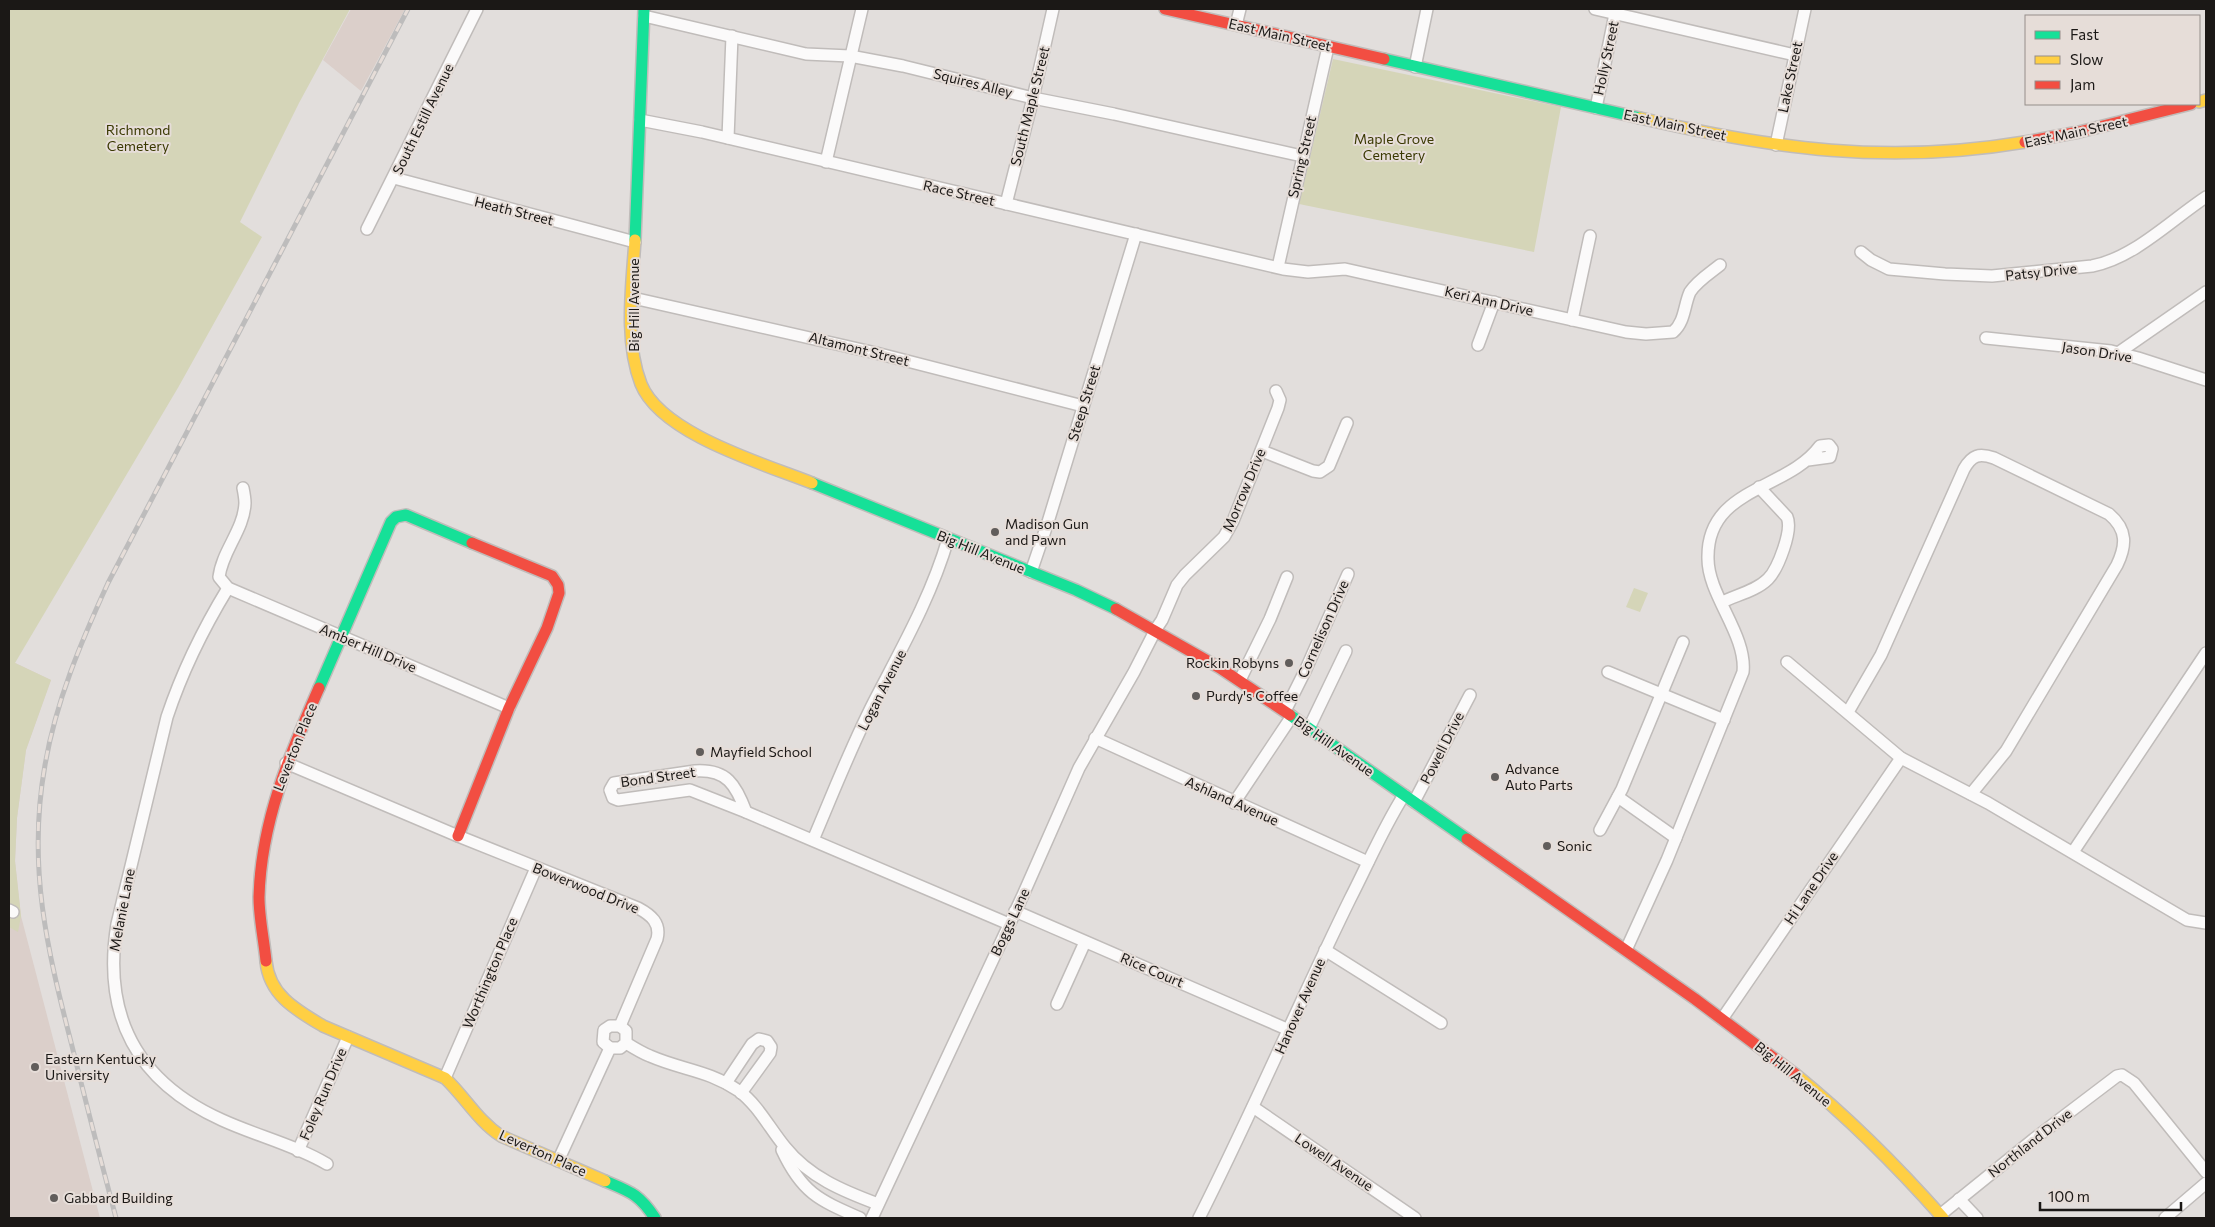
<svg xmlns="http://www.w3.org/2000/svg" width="2215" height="1227" font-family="Commissioner,sans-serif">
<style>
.built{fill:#dbcfca}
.green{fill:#d5d5b8}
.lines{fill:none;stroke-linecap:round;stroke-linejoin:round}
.street-casing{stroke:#c0bcba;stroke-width:14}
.fast-casing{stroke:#c0bcba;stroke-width:14}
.slow-casing{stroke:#c0bcba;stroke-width:14}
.jam-casing{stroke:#c0bcba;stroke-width:14}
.street{stroke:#fbfafa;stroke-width:11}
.fast{stroke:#16e098;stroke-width:11}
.slow{stroke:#ffcf43;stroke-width:11}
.jam{stroke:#f24e42;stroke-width:11}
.rail-casing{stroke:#bdbcbc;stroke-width:5}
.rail{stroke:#e6ddd8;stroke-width:3;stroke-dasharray:9;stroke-linecap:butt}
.poi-dot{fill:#615d5b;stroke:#e6ddd8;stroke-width:2}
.labels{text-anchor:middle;stroke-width:4;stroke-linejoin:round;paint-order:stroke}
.street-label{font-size:14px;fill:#1b1816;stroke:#e6ddd8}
.park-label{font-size:14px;fill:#3a3902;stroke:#e6ddd8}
.poi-label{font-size:14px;fill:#1b1816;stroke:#e6ddd8;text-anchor:start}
</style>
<rect width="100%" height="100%" fill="#e2dedc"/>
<g class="built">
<polygon points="351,9 405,9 361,91 323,60"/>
<polygon points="9,660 51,680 26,750 17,818 15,861 21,916 100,1218 9,1218"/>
</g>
<g class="green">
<polygon points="9,9 350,9 299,103 240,222 262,237 179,386 15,663 51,680 26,750 17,818 15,861 21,916 18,932 9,927"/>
<polygon points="1333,59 1561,107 1534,252 1299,204"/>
<polygon points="1634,588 1648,593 1640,612 1626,607"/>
</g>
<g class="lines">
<defs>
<g id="street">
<polyline points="1595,9 1795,55"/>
<polyline points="644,16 806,54 850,56 903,66 1033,98 1114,114 1302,156"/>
<polyline points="1236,25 1240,9"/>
<polyline points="1415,67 1427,9"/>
<polyline points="1596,108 1616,9"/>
<path d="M640,120L702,132L1283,269L1308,272L1345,269L1626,332L1646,334L1673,332C1685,322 1684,305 1690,292C1697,281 1710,273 1720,265"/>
<polyline points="728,138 732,36"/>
<polyline points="1776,145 1805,9"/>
<polyline points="826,162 862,9"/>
<polyline points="394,178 635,242"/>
<polyline points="1006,204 1033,98 1053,9"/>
<polyline points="367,229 477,9"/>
<path d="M1861,252L1871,260L1889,269L1945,274L1992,276L2092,266C2134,258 2171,220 2206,197"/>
<polyline points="1278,267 1328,47"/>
<polyline points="633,298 876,353 1083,406"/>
<polyline points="1572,320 1590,236"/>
<polyline points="1986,338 2111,351 2138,358 2206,380"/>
<polyline points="1478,345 1494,302"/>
<polyline points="2118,353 2206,292"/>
<polyline points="1262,451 1313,471 1320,472 1329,466 1347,423"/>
<path d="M243,488C244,493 245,498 245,503C244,530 222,551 219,577L228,588L509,708"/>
<polyline points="1031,572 1048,522 1136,234"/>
<path d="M228,588C203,629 182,672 167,717L117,924C102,1016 137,1082 222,1120C257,1136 295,1145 327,1164"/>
<path d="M1722,602C1736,595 1756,591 1768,579C1778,569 1793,530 1787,517L1759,487"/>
<polyline points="1787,662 1901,758 1988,803 2187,920 2206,923"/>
<polyline points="1608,672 1724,720"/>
<polyline points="1240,680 1270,619 1287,577"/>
<polyline points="1285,711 1306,669 1348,574"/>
<path d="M1848,712L1881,655L1964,469C1972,455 1979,453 1994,458L2109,514C2128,530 2126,546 2117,565L2006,751L1971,794"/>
<polyline points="1309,728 1346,651"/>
<polyline points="1095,738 1368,862"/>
<path d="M286,763L458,836L638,908C651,915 661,923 657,939L620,1026"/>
<path d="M695,771C727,769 736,785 746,812L690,790L618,800L613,798L610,790L614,783Z"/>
<polyline points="1618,797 1676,838"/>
<polyline points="1414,802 1470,695"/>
<polyline points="1234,803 1292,716"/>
<polyline points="746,812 1009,924"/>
<polyline points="1600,830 1622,789 1683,642"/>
<path d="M813,840C834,791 853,741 878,694C904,644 932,594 948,539"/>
<polyline points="2073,852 2206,653"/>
<polyline points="9,910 13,912"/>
<polyline points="1015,911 1289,1030"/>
<polyline points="1325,950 1441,1023"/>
<path d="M1626,950L1667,860L1743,672C1747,635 1708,595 1708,559C1706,487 1787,491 1820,446L1829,445L1832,449L1830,457L1808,460"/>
<polyline points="1057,1004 1085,942"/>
<polyline points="1722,1019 1901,758"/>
<path d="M626,1043C634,1048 642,1053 650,1056C682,1070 708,1070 739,1091C758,1105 770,1129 785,1147C809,1177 843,1191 878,1204"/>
<polyline points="610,1048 603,1042 604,1030 610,1026 620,1026"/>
<polyline points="610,1048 620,1048 626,1043 626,1031 620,1026"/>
<polyline points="445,1078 536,868"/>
<polyline points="726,1083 752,1044 759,1039 767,1041 771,1047 770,1053 741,1093"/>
<polyline points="1253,1107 1415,1218"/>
<path d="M782,1150C802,1193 819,1200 860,1218"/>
<polyline points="298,1151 348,1037"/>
<polyline points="558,1161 610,1048"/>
<polyline points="1959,1199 1977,1218"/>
<polyline points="1940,1215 2034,1139 2117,1076 2122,1075 2134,1083 2206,1172"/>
<polyline points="872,1218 1023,895 1079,768 1134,672 1156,629 1162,620 1177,585 1185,575 1224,537 1233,521 1278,408 1280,400 1276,391"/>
<path d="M1199,1218C1252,1113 1298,1005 1350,899C1368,864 1383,828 1404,795"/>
<polyline points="2165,1218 2206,1183"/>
</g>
<g id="fast">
<polyline points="1384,59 1640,118"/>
<polyline points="635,240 644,9"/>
<polyline points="812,483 1076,590 1116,609"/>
<polyline points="319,688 391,522 396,517 406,515 472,543"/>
<polyline points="1290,715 1467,839"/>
<path d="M605,1181C631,1192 639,1194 655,1218"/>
</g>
<g id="slow">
<polyline points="2199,102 2206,100"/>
<path d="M1640,118C1773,149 1888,165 2025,142"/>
<path d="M635,240C632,286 624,340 641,384C661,434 764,464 812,483"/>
<path d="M266,961C269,995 296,1010 323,1026L445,1078C465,1097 478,1121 501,1136L605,1181"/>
<path d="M1795,1074C1849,1118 1897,1166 1943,1218"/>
</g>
<g id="jam">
<polyline points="1165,9 1384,59"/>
<polyline points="2025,142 2079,132 2191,104"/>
<polyline points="1116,609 1220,668 1290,715"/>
<polyline points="458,836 509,708 547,628 559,593 558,585 552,576 472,543"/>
<polyline points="1467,839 1695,999 1795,1074"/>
<path d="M266,961C264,940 259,918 259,897C261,822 289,756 319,688"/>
</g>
</defs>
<use href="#street" class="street-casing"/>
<use href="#fast" class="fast-casing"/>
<use href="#slow" class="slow-casing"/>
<use href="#jam" class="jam-casing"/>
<use href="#street" class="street"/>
<use href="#fast" class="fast"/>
<use href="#slow" class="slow"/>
<use href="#jam" class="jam"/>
<defs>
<path id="rail" d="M116,1218C101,1161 86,1103 72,1046C47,949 27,866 45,765C56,701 81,642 108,583L408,9"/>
</defs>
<use href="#rail" class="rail-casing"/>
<use href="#rail" class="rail"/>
</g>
<g class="poi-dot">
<circle cx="995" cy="532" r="5"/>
<circle cx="1289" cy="663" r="5"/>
<circle cx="1196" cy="696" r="5"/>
<circle cx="700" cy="752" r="5"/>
<circle cx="1495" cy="777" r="5"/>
<circle cx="1547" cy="846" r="5"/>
<circle cx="35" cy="1067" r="5"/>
<circle cx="54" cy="1198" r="5"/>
</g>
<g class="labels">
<g class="street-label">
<text transform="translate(1280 35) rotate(13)" y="5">East Main Street</text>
<text transform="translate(1606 58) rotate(-78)" y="5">Holly Street</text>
<text transform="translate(1790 77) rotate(-78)" y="5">Lake Street</text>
<text transform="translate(973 83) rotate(14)" y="5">Squires Alley</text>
<text transform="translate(1030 106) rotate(-76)" y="5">South Maple Street</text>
<text transform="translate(423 119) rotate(-64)" y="5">South Estill Avenue</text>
<text transform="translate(1675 125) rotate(12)" y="5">East Main Street</text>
<text transform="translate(2076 132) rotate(-12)" y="5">East Main Street</text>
<text transform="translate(1302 157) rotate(-77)" y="5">Spring Street</text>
<text transform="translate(959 193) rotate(13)" y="5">Race Street</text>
<text transform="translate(514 211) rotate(14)" y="5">Heath Street</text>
<text transform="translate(2041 272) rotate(-6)" y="5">Patsy Drive</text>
<text transform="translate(1489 301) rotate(13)" y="5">Keri Ann Drive</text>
<text transform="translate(634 305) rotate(-90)" y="5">Big Hill Avenue</text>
<text transform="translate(859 349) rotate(14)" y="5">Altamont Street</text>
<text transform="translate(2097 352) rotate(9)" y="5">Jason Drive</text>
<text transform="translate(1084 403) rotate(-73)" y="5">Steep Street</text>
<text transform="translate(1244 490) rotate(-67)" y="5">Morrow Drive</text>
<text transform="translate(981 552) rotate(22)" y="5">Big Hill Avenue</text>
<text transform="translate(1323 629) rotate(-66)" y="5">Cornelison Drive</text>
<text transform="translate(368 648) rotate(23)" y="5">Amber Hill Drive</text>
<text transform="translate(882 690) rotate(-63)" y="5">Logan Avenue</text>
<text transform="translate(1334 746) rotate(35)" y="5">Big Hill Avenue</text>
<text transform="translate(295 747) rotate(-68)" y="5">Leverton Place</text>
<text transform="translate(1442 748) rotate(-63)" y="5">Powell Drive</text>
<text transform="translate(658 777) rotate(-8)" y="5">Bond Street</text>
<text transform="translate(1232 801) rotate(24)" y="5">Ashland Avenue</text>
<text transform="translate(586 888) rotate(22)" y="5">Bowerwood Drive</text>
<text transform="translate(1811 888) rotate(-56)" y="5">Hi Lane Drive</text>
<text transform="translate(122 910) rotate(-79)" y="5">Melanie Lane</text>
<text transform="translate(1010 922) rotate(-65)" y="5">Boggs Lane</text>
<text transform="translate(1152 970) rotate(23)" y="5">Rice Court</text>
<text transform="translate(490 973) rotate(-67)" y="5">Worthington Place</text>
<text transform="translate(1300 1006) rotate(-66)" y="5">Hanover Avenue</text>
<text transform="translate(1793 1074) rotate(39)" y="5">Big Hill Avenue</text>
<text transform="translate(323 1094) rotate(-67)" y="5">Foley Run Drive</text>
<text transform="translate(2030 1143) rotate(-38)" y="5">Northland Drive</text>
<text transform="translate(543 1153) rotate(24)" y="5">Leverton Place</text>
<text transform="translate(1334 1162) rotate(34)" y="5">Lowell Avenue</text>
</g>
<g class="park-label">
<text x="138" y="135">Richmond<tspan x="138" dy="16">Cemetery</tspan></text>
<text x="1394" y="144">Maple Grove<tspan x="1394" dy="16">Cemetery</tspan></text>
</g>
<g class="poi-label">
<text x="1005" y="529">Madison Gun<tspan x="1005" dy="16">and Pawn</tspan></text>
<text x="1279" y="668" text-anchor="end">Rockin Robyns</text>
<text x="1206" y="701">Purdy's Coffee</text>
<text x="710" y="757">Mayfield School</text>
<text x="1505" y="774">Advance<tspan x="1505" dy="16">Auto Parts</tspan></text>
<text x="1557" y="851">Sonic</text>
<text x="45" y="1064">Eastern Kentucky<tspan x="45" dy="16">University</tspan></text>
<text x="64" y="1203">Gabbard Building</text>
</g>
</g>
<rect width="2215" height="1227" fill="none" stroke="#1b1816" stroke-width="20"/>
<rect x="2025" y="15" width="175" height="90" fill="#e6ddd8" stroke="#958e8a"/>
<rect x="2035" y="31" width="25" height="8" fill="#16e098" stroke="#958e8a"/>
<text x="2070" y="40" font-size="15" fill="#1b1816">Fast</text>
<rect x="2035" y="56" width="25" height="8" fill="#ffcf43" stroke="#958e8a"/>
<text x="2070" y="65" font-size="15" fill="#1b1816">Slow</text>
<rect x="2035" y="81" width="25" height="8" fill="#f24e42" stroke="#958e8a"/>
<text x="2070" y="90" font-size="15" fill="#1b1816">Jam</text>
<path d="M2040 1202v8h141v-8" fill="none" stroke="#1b1816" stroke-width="2.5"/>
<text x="2048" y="1202" font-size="15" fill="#1b1816" stroke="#e6ddd8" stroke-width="4" paint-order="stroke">100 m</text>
</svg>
